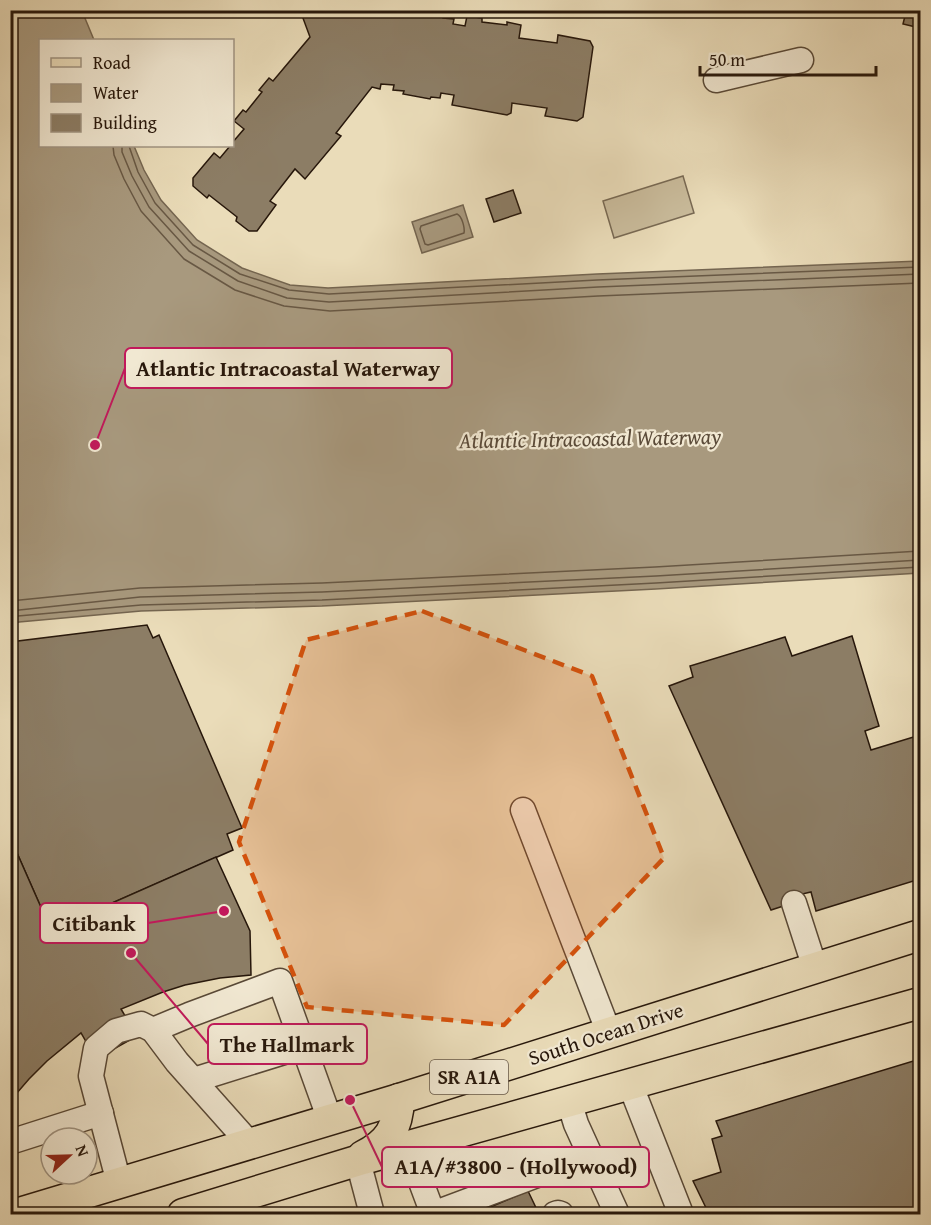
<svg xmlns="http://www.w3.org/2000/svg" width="931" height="1225" font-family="'Gentium Book Plus',serif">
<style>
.green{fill:#c9bb9b;stroke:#786953;stroke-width:1.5}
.water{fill:#a8997e;stroke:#746550;stroke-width:1.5}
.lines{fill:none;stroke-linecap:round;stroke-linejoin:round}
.shore{stroke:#685844;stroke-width:1.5}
.building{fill:#8c7d65;stroke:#27170b;stroke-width:1.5}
.minor-casing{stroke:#584836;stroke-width:27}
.major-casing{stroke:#27170b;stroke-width:33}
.minor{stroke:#f1e8d2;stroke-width:24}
.major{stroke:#eadcb9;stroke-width:30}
.marked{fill:#d5520c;fill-opacity:0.2;stroke:#d5520c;stroke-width:4.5;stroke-dasharray:12 8;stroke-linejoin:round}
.labels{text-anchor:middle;stroke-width:4.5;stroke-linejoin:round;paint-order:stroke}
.shield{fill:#f1e8d2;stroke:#645647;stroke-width:1.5}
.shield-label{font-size:20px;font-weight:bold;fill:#27170b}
.street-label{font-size:21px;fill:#27170b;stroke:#f1e8d2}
.water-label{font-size:22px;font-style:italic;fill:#5b4b39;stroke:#f1e8d2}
.leader{fill:none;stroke:#c2185b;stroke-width:2}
.callout-dot{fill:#c2185b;stroke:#f1e8d2;stroke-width:2}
.callout{fill:#f1e8d2;stroke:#c2185b;stroke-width:2}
.callout-label{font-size:22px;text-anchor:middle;font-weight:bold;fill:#27170b}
</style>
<rect width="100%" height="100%" fill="#eadcb9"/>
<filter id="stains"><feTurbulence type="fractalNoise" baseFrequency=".00333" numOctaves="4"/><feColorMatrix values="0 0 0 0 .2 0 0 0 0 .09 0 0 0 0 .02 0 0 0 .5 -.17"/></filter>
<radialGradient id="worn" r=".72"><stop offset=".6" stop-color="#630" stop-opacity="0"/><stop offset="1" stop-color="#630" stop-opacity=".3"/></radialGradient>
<polygon class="green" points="683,176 694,213 614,238 603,201"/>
<g class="water">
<polygon points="11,10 82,11 94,40 40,40 40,146 134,146 144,170 161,200 197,240 242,268 290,285 328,288 597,274 920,261 920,573 656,589 322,606 141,611 19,622 11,625"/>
<polygon points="463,205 473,237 422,253 412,222"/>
</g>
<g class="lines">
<g class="shore">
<polyline points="113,146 114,155 124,179 141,211 184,259 235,290 284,306 330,311 598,296 920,283"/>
<polyline points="122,146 122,152 132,176 149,207 189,251 238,281 287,298 329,302 598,287 920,274"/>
<polyline points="129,146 138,172 155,203 193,245 240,274 289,290 329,294 597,280 920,267"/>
<path d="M457,214C462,216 465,228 464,233L428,245L425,244L420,229L421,226Z"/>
<polyline points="10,601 140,588 322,583 655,567 920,551"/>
<polyline points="10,611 140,597 322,592 656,576 920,560"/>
<polyline points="10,619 18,616 141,605 322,600 656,583 920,567"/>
</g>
</g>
<g class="building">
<polygon points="300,10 392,10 391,15 405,16 406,11 416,13 417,11 443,16 443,18 454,19 453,24 465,26 467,16 482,18 482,22 507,25 507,22 521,25 519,38 557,43 558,35 590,41 593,47 583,117 577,121 545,116 547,108 512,103 511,113 507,115 452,105 454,95 441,93 440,98 431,97 430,99 403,94 404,91 393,90 394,85 381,84 380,89 372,87 336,133 341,136 305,179 295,169 270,201 276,205 257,231 249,231 236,221 237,217 209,195 207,198 193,186 193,178 214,153 220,158 230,146 232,146 232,143 244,129 234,121 243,110 246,112 262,92 259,90 269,78 273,81 310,37"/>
<polygon points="899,10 920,10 920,28 903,24 906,12"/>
<polygon points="513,190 521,213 494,222 486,199"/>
<polygon points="147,625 153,638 159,635 242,828 227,834 233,850 51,930 10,837 10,642"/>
<polygon points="852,636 879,726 865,731 871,750 920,735 920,879 816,911 811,892 802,894 802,900 771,910 669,686 693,677 690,666 785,637 792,656"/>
<polygon points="10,837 51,930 216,857 250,931 251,975 220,978 185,985 163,992 121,1009 137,1036 96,1059 81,1033 47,1061 29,1079 10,1101"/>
<polygon points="920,1059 920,1214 709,1214 693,1181 721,1172 712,1139 722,1136 716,1121"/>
<polygon points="528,1191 539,1214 474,1214"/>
</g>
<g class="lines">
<defs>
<g id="minor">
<polyline points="716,80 801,60"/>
<polyline points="523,810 609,1033"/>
<polyline points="794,903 815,968"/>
<polyline points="153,1030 189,1015 280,981 330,1120"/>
<polyline points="194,1080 303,1046"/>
<polyline points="630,1084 681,1214"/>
<polyline points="569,1101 576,1124 617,1214"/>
<polyline points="10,1142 101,1113"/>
<polyline points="408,1147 433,1214"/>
<polyline points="358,1161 372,1214"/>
<polyline points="119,1183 91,1076 96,1048 116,1031 141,1024 153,1030 177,1062 250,1144"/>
<polyline points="433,1214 590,1155"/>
<polyline points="555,1214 558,1213 561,1214"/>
</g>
<g id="major">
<path d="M363,1156C389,1143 398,1128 399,1099"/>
<polyline points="16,1214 399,1099 920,935"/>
<polyline points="183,1214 363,1159 920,1003"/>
</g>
</defs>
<use href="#minor" class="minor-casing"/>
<use href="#major" class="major-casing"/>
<use href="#minor" class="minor"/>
<use href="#major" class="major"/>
</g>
<path class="marked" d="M422,611L592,676L664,858L504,1025L307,1007L239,842L306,640Z"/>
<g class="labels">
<rect class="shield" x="430" y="1060" width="78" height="34" rx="4.5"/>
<g class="shield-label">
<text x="469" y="1084">SR A1A</text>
</g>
<g class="street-label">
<text transform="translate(606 1034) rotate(-18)" y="7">South Ocean Drive</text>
</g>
<g class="water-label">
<text transform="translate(590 438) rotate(-1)" y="8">Atlantic Intracoastal Waterway</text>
</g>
</g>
<path class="leader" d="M95 445L125 368M224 911L148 923M131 953L208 1044M350 1100L382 1167"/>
<g class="callout-dot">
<circle cx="95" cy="445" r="6"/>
<circle cx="224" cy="911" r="6"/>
<circle cx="131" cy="953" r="6"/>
<circle cx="350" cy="1100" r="6"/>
</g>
<g class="callout">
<rect x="125" y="348" width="327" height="40" rx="6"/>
<rect x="40" y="903" width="108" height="40" rx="6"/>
<rect x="208" y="1024" width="159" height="40" rx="6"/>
<rect x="382" y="1147" width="267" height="40" rx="6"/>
</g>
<g class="callout-label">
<text x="288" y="376">Atlantic Intracoastal Waterway</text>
<text x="94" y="931">Citibank</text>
<text x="287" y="1052">The Hallmark</text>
<text x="516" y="1174">A1A/#3800 - (Hollywood)</text>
</g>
<rect width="931" height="1225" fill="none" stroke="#eadcb9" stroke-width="36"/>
<rect x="12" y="12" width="907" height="1201" fill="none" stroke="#27170b" stroke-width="3"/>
<rect x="18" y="18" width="895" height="1189" fill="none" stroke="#27170b" stroke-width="1.5"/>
<rect x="39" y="39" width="195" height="108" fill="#f1e8d2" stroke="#a09482" stroke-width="1.5"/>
<rect x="51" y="58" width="30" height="9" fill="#eadcb9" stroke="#a09482" stroke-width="1.5"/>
<text x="93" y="69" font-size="18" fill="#27170b">Road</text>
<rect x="51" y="84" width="30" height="18" fill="#a8997e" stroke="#a09482" stroke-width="1.5"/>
<text x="93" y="99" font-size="18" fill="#27170b">Water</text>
<rect x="51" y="114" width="30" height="18" fill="#8c7d65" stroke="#a09482" stroke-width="1.5"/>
<text x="93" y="129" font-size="18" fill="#27170b">Building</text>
<g transform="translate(69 1156) rotate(68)"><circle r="28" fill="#f1e8d2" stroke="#a09482" stroke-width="1.5"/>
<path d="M0-4.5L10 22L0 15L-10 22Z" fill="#8f2418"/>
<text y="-9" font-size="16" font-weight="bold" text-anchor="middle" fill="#27170b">N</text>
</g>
<path d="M700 66v9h176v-9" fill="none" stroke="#27170b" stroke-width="3"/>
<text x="709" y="66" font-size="18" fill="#27170b" stroke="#f1e8d2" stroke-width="4.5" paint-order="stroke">50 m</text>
<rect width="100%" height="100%" filter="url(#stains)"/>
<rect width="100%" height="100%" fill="url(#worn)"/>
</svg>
